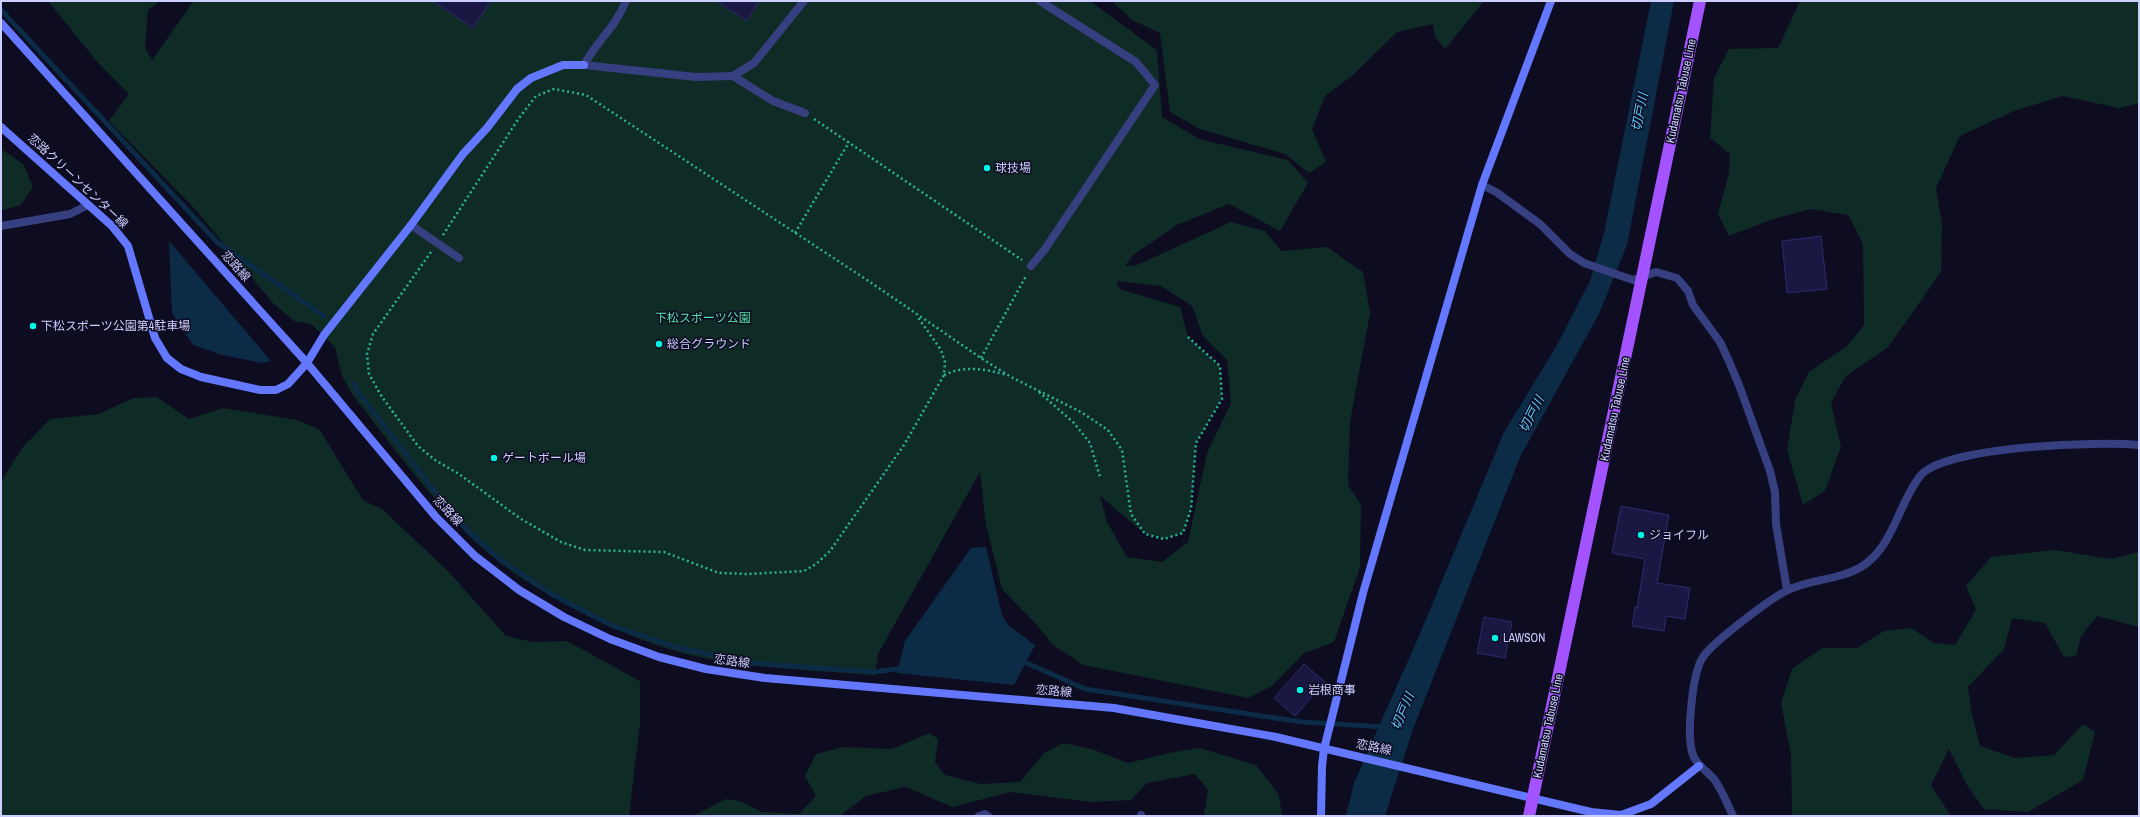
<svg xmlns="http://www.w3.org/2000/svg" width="2140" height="817" font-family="'Archivo Narrow','Noto Sans JP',sans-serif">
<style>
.green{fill:#0f2b25;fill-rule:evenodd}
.water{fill:#0b2b46}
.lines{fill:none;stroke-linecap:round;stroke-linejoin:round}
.stream{stroke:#0b2b46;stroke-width:5}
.building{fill:#1a1842;stroke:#2c2a6e}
.path{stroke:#2bb496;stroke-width:2.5;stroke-dasharray:2 3;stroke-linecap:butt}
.lane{stroke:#363f80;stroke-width:8}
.street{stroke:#363f80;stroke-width:8}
.secondary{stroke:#6378ff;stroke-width:8}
.primary{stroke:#a353ff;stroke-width:12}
.poi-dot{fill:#00f7e8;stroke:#0d0c21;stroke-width:1.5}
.labels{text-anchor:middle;stroke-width:3;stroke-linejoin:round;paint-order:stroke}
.street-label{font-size:12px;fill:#ccceff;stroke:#0d0c21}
.poi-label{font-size:12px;fill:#ccceff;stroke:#0d0c21;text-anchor:start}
.park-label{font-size:12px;fill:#56e1a8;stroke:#0d0c21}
.water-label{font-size:13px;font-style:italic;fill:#5acdff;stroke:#0d0c21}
</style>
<rect width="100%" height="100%" fill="#0d0c21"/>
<g class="green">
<path d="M48,1H160L148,10L145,48L152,60L194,1H1090L1157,50L1162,117L1199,139L1288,160L1308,183L1280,231L1229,204L1177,225L1132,256L1125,266L1137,265L1231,222L1265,231L1281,251L1327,247L1363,272L1370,313L1350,422L1348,485L1361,505L1360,567L1334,642L1304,653L1272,686L1248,698L1083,665L1052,644L1036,624L1002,589L986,525L980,472L878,654L875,675C811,670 742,669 679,652C617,635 529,590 481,547C432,502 393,446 352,394L342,376L335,347L312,325L307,323L294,321L273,303L194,208L109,121L129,94L99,64ZM1117,281L1161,286L1192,306L1203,336L1227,360L1231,403L1207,453L1188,542L1162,562L1127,557L1107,522L1100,496L1145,534L1164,539L1183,533L1191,509L1196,443L1222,399L1220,366L1188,337L1180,307L1119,289Z"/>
<polygon points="1112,1 1484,1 1445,49 1435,37 1433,24 1397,32 1352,76 1325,96 1312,129 1326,162 1309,173 1285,154 1200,129 1170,112 1160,33 1132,20"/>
<polygon points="1800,1 2139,1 2139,103 2119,108 2062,96 2014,111 1960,136 1936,188 1942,225 1941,272 1888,347 1845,377 1831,403 1841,447 1825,491 1803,505 1787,450 1795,400 1809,372 1848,345 1864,325 1863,244 1848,215 1811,209 1773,219 1729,236 1718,214 1729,173 1730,154 1710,138 1714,78 1729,49 1778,48"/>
<polygon points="1,149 24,165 33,187 21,205 1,211"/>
<polygon points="157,397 189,419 223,408 297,420 319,429 363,500 383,510 447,570 506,636 533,642 567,641 640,681 640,723 629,816 1,816 1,482 22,448 50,419 99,414 133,398"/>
<polygon points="2055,550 2110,559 2139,552 2139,627 2097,616 2081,636 2076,656 2064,657 2045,623 2012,618 2004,649 1968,687 1972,715 1980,746 2015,758 2054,755 2083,724 2095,732 2083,780 2028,812 1984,809 1967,785 1949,749 1931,785 1951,816 1792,816 1791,755 1781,703 1792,669 1822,648 1857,648 1884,631 1911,628 1934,643 1955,645 1976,610 1966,586 1991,557"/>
<polygon points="930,733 938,739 935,762 945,775 981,784 1020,782 1044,753 1063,743 1092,749 1128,763 1169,753 1200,748 1256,765 1279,795 1282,816 1204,816 1208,790 1195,774 1147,783 1131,800 1091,802 1010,792 953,807 905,787 866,796 840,816 693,816 726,799 743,802 761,812 799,814 816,796 805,776 816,754 843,747 892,749"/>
</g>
<g class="water">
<polygon points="1651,1 1674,1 1627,245 1599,314 1520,457 1413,729 1385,816 1346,816 1354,783 1419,636 1504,432 1557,345 1590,281 1604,233"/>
<polygon points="169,241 271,361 262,363 222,355 193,345 172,313"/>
<polygon points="986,547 1002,615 1009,626 1035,645 1014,685 897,673 905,641 971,548"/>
</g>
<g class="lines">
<g class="stream">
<polyline points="1,10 217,242 324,316"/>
<polyline points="354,384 359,393 449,510 468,531 501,560 553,595 613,626 676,647 749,663 874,672 904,668"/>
<polyline points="1020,660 1085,689 1302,722 1386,727"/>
</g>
</g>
<g class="building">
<polygon points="432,1 491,1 473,28"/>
<polygon points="716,1 759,1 747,21"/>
<polygon points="1821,236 1827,289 1787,293 1782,241"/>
<polygon points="1621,506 1669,515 1657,583 1690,588 1685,619 1666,616 1664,631 1632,626 1635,607 1637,608 1645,559 1612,553"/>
<polygon points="1484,617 1512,622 1505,658 1477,653"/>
<polygon points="1304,664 1325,682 1295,716 1274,698"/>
</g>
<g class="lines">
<g class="path">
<polyline points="814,119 1022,260"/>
<polyline points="795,233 849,142"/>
<polyline points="443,235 519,118 536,96 554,89 586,95 873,284 981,358 1011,377 1081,412 1108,430 1122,450 1131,514 1145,534 1164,539 1183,533 1191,509 1196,443 1222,399 1220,366 1188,337"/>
<polyline points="431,252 373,334 367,354 369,374 382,397 418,446 435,460 459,474 521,519 561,542 585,550 664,552 719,573 748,574 804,571 816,564 830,551 904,445 944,375 945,362 941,350 917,316"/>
<polyline points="981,358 1026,276"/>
<path d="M944,375C965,365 984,369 1007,375"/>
<polyline points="1039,392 1074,423 1090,443 1100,477"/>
</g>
<g class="lane">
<path d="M626,1C615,28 597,41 584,65L696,77L733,76L754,63L804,1"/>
<polyline points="733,76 773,101 805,113"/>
<polyline points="411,225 459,258"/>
<polyline points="1031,266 1045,249 1155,85 1136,62 1040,1"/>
</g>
<g class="street">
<polyline points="1482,185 1496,192 1540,224 1570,254 1584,263 1633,280 1656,272 1677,278 1688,291 1693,305 1720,342 1728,359 1739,385 1770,471 1775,492 1776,524 1787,590"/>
<polyline points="1,226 70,214 88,205"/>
<polyline points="1141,815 1141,816"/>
<polyline points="979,816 985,814 988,816"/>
<path d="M1733,816C1727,803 1722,790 1714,779C1706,770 1695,764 1692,752C1687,733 1692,673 1703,657C1713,642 1771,598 1788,590C1811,579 1839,580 1861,567C1894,547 1898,503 1921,475C1946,446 2100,441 2139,445"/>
</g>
<g class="secondary">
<polyline points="1,23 307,363 436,517 475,556 519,590 564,617 610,639 659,657 706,669 765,678 1114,708 1276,737 1591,812 1621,815 1651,804 1699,766"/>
<polyline points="1,127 112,226 128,246 155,338 167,358 181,369 201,377 260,390 276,390 288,384 307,363 324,335 411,225 463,154 487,128 517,89 531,78 563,65 584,65"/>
<polyline points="1321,816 1322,766 1324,749 1363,593 1482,185 1551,1"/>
</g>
<polyline class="primary" points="1529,816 1700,1"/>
</g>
<g class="poi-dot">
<circle cx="987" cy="168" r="4"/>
<circle cx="33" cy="326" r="4"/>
<circle cx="659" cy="344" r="4"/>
<circle cx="494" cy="458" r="4"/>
<circle cx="1641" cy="535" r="4"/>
<circle cx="1495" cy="638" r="4"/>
<circle cx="1300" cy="690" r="4"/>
</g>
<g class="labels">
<g class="street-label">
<text transform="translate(1681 91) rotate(-78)" y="4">Kudamatsu Tabuse Line</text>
<text transform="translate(78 181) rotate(43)" y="4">恋路クリーンセンター線</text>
<text transform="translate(236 266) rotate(48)" y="4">恋路線</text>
<text transform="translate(1615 409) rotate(-78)" y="4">Kudamatsu Tabuse Line</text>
<text transform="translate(448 511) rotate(47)" y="4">恋路線</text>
<text transform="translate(732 661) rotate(8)" y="4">恋路線</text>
<text transform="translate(1054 691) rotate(5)" y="4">恋路線</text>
<text transform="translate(1548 726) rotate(-78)" y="4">Kudamatsu Tabuse Line</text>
<text transform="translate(1374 747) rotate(12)" y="4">恋路線</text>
</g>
<g class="poi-label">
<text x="995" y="172">球技場</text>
<text x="41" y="330">下松スポーツ公園第4駐車場</text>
<text x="667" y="348">総合グラウンド</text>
<text x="502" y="462">ゲートボール場</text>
<text x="1649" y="539">ジョイフル</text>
<text x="1503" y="642">LAWSON</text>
<text x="1308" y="694">岩根商事</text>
</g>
<g class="park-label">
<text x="703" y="322">下松スポーツ公園</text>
</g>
<g class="water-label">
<text transform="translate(1639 112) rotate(-79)" y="5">切戸川</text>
<text transform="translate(1531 414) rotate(-63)" y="5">切戸川</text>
<text transform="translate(1402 711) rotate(-67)" y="5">切戸川</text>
</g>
</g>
<rect width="2140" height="817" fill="none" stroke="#ccceff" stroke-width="4"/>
</svg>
